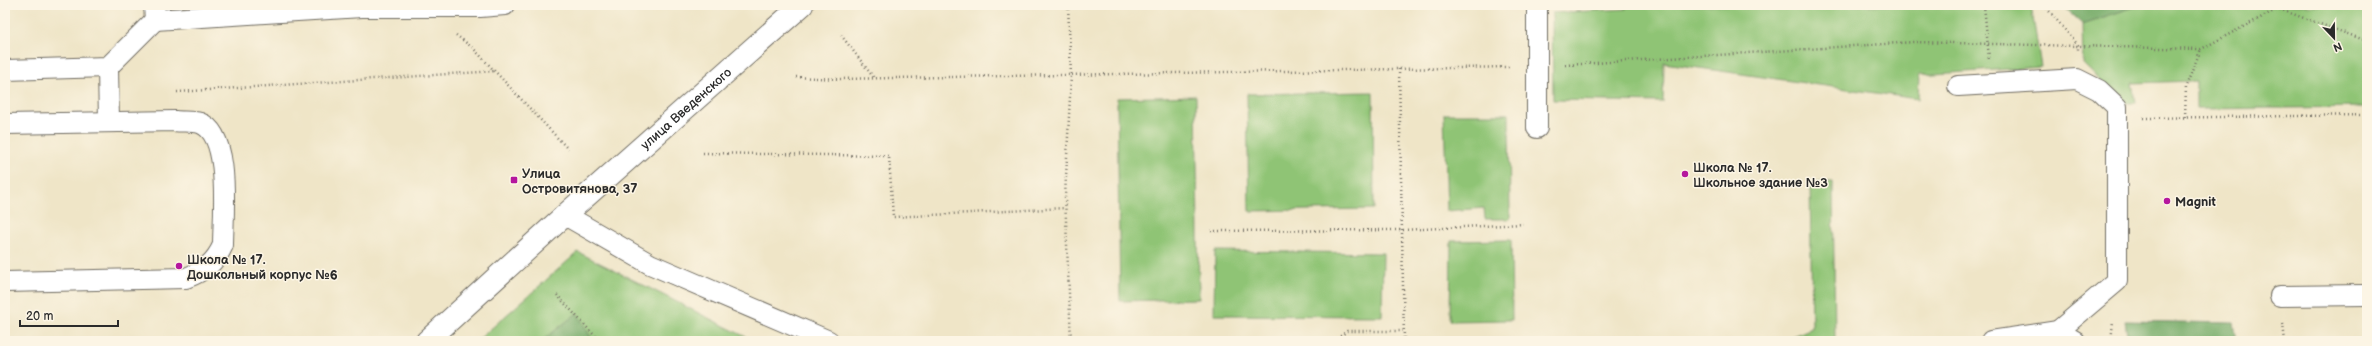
<svg xmlns="http://www.w3.org/2000/svg" width="2372" height="346" font-family="'Balsamiq Sans',sans-serif">
<style>
.green{fill:#8fc475;stroke:#5d7850}
.forest{fill:#73aa66;stroke:#4f6a48}
.lines{fill:none;stroke-linecap:round;stroke-linejoin:round}
.service-casing{stroke:#706c62;stroke-width:22}
.tertiary-casing{stroke:#706c62;stroke-width:24}
.path{stroke:#706c62;stroke-width:2.5;stroke-dasharray:1 3;stroke-linecap:butt}
.service{stroke:#fff;stroke-width:20}
.tertiary{stroke:#fff;stroke-width:22}
.poi-dot{fill:#b5179e;stroke:#fcf5e5;stroke-width:1.5}
.labels{text-anchor:middle;stroke-width:3;stroke-linejoin:round;paint-order:stroke}
.street-label{font-size:13px;fill:#2b2b2b;stroke:#fcf5e5}
.poi-label{font-size:13px;font-weight:bold;fill:#2b2b2b;stroke:#fcf5e5;text-anchor:start}
</style>
<rect width="100%" height="100%" fill="#fcf5e5"/>
<filter id="ink" filterUnits="userSpaceOnUse"><feTurbulence type="fractalNoise" baseFrequency=".025" numOctaves="2"/><feDisplacementMap in="SourceGraphic" scale="8" xChannelSelector="R" yChannelSelector="G"/><feConvolveMatrix kernelMatrix="1 2 1 2 8 2 1 2 1" color-interpolation-filters="sRGB"/></filter>
<filter id="wash" filterUnits="userSpaceOnUse"><feTurbulence type="fractalNoise" baseFrequency=".012" numOctaves="4" result="noise"/><feDisplacementMap in="SourceGraphic" scale="16" xChannelSelector="R" yChannelSelector="G"/><feGaussianBlur stdDeviation="0.9" result="paint"/><feColorMatrix in="noise" values="0 0 0 0 0 0 0 0 0 0 0 0 0 0 0 0 0 1.4 0 .05"/><feComposite in="paint" operator="in"/></filter>
<g filter="url(#wash)">
<rect width="100%" height="100%" fill="#efe5c7"/>
<g class="green">
<polygon points="1626,5 2031,5 2041,67 1919,75 1918,99 1664,63 1663,102 1553,100 1552,13 1626,9"/>
<polygon points="2140,5 2367,5 2367,107 2196,109 2196,81 2132,83 2135,103 2124,103 2083,64 2082,24"/>
<polygon points="1373,92 1374,209 1249,211 1247,94"/>
<polygon points="1196,96 1199,299 1120,301 1117,98"/>
<polygon points="1444,114 1509,114 1510,219 1485,219 1484,208 1447,211"/>
<polygon points="1810,182 1833,182 1835,341 1788,341 1788,338 1812,328"/>
<polygon points="1511,240 1512,320 1450,321 1451,241"/>
<polygon points="1215,251 1383,253 1382,316 1214,315"/>
<polygon points="578,252 754,341 477,341"/>
</g>
<g class="forest">
<polygon points="2061,5 2140,5 2082,24"/>
<polygon points="577,313 593,341 542,341"/>
<polygon points="2125,321 2234,323 2237,341 2128,341"/>
</g>
</g>
<g filter="url(#ink)">
<g class="lines">
<defs>
<g id="service">
<polyline points="154,5 155,20 362,7"/>
<polyline points="362,5 362,7 480,7 505,5"/>
<polyline points="1537,5 1537,128"/>
<polyline points="108,67 109,122"/>
<polyline points="5,70 108,67 155,20"/>
<polyline points="1958,86 2077,79 2099,90 2117,107 2117,281 2058,331"/>
<path d="M5,124L175,121C182,122 192,121 200,123C232,134 223,217 223,245C215,263 204,271 186,278L5,282"/>
<polyline points="565,215 650,264 829,341"/>
<polyline points="2280,296 2367,295"/>
<polyline points="1991,341 2058,331 2075,341"/>
</g>
<g id="tertiary">
<path id="s1" d="M427,341L565,215L802,5"/>
</g>
</defs>
<use href="#service" class="service-casing"/>
<use href="#tertiary" class="tertiary-casing"/>
<g class="path">
<polyline points="1068,5 1071,75 1065,197 1071,341"/>
<polyline points="1984,5 1989,58"/>
<polyline points="2044,5 2078,45 2078,52"/>
<polyline points="2256,5 2279,9 2367,41"/>
<polyline points="456,35 473,48 568,149"/>
<polyline points="841,35 874,78"/>
<polyline points="1565,65 1914,42 2201,49 2285,5"/>
<polyline points="1399,69 1404,341"/>
<polyline points="796,77 837,79 1510,67"/>
<polyline points="177,92 495,71"/>
<polyline points="2185,117 2186,86 2201,49"/>
<polyline points="2143,118 2367,115"/>
<polyline points="703,153 889,156 893,217 1065,208"/>
<polyline points="1211,231 1402,230 1523,224"/>
<polyline points="557,295 594,335 603,341"/>
<polyline points="2283,324 2285,341"/>
<polyline points="1294,341 1334,341 1347,331 1403,331"/>
<polyline points="2111,341 2113,322"/>
</g>
<use href="#service" class="service"/>
<use href="#tertiary" class="tertiary"/>
</g>
</g>
<g class="poi-dot">
<circle cx="1685" cy="174" r="4"/>
<rect x="510" y="176" width="8" height="8" rx="2"/>
<circle cx="2167" cy="201" r="4"/>
<circle cx="179" cy="266" r="4"/>
</g>
<g class="labels">
<g class="street-label">
<text dy="5" stroke="none"><textPath href="#s1" startOffset="348">улица Введенского</textPath></text>
</g>
<g class="poi-label">
<text x="1693" y="172">Школа № 17.<tspan x="1693" dy="15">Школьное здание №3</tspan></text>
<text x="522" y="178">Улица<tspan x="522" dy="15">Островитянова, 37</tspan></text>
<text x="2175" y="206">Magnit</text>
<text x="187" y="264">Школа № 17.<tspan x="187" dy="15">Дошкольный корпус №6</tspan></text>
</g>
</g>
<rect width="2372" height="346" fill="none" stroke="#fcf5e5" stroke-width="20"/>
<g transform="translate(2334 38) rotate(158)" stroke="#fcf5e5" stroke-width="3" paint-order="stroke">
<path d="M0-3L7 15L0 10L-7 15Z" fill="#2b2b2b"/>
<text y="-6" font-size="11" font-weight="bold" text-anchor="middle" fill="#2b2b2b">N</text>
</g>
<path d="M20 320v6h98v-6" fill="none" stroke="#2b2b2b" stroke-width="2"/>
<text x="26" y="320" font-size="12" fill="#2b2b2b" stroke="#fcf5e5" stroke-width="3" paint-order="stroke">20 m</text>
</svg>
